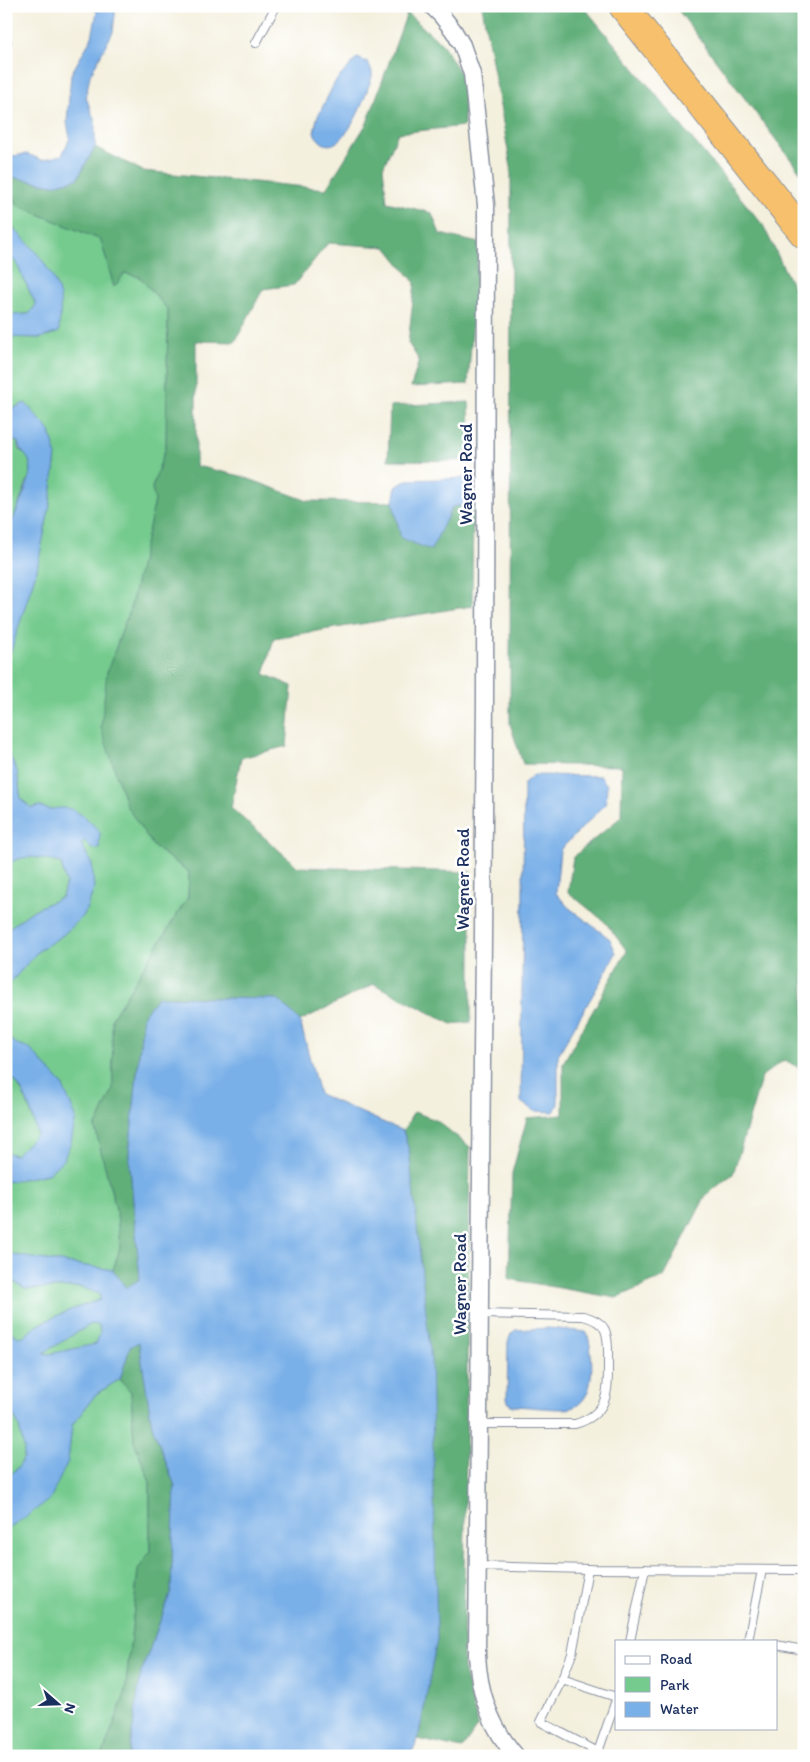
<svg xmlns="http://www.w3.org/2000/svg" width="810" height="1762" font-family="Itim,sans-serif">
<style>
.green{fill:#75cb8e;stroke:#487d76}
.forest{fill:#60af79;stroke:#3e6f6c}
.water{fill:#7ab0e8;stroke:#4a70a3;fill-rule:evenodd}
.lines{fill:none;stroke-linecap:round;stroke-linejoin:round}
.lane-casing{stroke:#88909e;stroke-width:10}
.street-casing{stroke:#88909e;stroke-width:19}
.highway-casing{stroke:#88909e;stroke-width:30}
.lane{stroke:#fff;stroke-width:8}
.street{stroke:#fff;stroke-width:16}
.highway{stroke:#f7c06c;stroke-width:28}
.labels{text-anchor:middle;stroke-width:5;stroke-linejoin:round;paint-order:stroke}
.street-label{font-size:18px;fill:#1b2f5e;stroke:#fff}
</style>
<rect width="100%" height="100%" fill="#fff"/>
<filter id="ink" filterUnits="userSpaceOnUse"><feTurbulence type="fractalNoise" baseFrequency=".02" numOctaves="2"/><feDisplacementMap in="SourceGraphic" scale="10" xChannelSelector="R" yChannelSelector="G"/><feConvolveMatrix kernelMatrix="1 2 1 2 8 2 1 2 1" color-interpolation-filters="sRGB"/></filter>
<filter id="wash" filterUnits="userSpaceOnUse"><feTurbulence type="fractalNoise" baseFrequency=".0096" numOctaves="4" result="noise"/><feDisplacementMap in="SourceGraphic" scale="20" xChannelSelector="R" yChannelSelector="G"/><feGaussianBlur stdDeviation="1.12" result="paint"/><feColorMatrix in="noise" values="0 0 0 0 0 0 0 0 0 0 0 0 0 0 0 0 0 1.4 0 .05"/><feComposite in="paint" operator="in"/></filter>
<g filter="url(#wash)">
<rect width="100%" height="100%" fill="#f4f0de"/>
<g class="green">
<polygon points="6,176 17,205 101,240 114,287 125,273 140,277 168,310 166,447 152,488 155,501 131,606 107,672 154,847 189,872 188,897 112,1018 113,1090 95,1128 117,1213 120,1248 113,1270 6,1254 6,1182 48,1174 31,1049 20,1046 6,1037 6,989 11,982 38,951 63,935 84,915 94,889 92,865 81,843 85,841 99,848 49,811 40,806 32,808 21,799 17,772 6,748 6,655 11,650 37,569 50,504 56,454 25,403 6,412 6,337 41,338 59,332 15,229 6,223"/>
<polygon points="6,254 16,262 36,305 30,314 11,315 6,314"/>
<polygon points="6,439 18,442 18,448 29,458 31,471 8,533 6,533"/>
<polygon points="30,856 61,863 66,883 62,897 34,910 6,930 6,865 18,858"/>
<path d="M6,1071C24,1087 31,1111 37,1134L16,1155L7,1153L6,1150Z"/>
<path d="M10,1280L26,1289L81,1287L100,1293V1300C78,1307 58,1314 37,1326C30,1330 27,1337 18,1337L6,1328V1281Z"/>
<polygon points="91,1324 99,1325 100,1333 96,1344 50,1354 42,1353"/>
<polygon points="120,1379 131,1392 134,1441 150,1482 150,1551 138,1570 125,1694 102,1756 13,1756 6,1732 6,1529 24,1518 68,1461 72,1425 96,1394"/>
<path d="M6,1400C14,1413 28,1441 24,1457C22,1466 13,1472 6,1478Z"/>
</g>
<g class="forest">
<polygon points="482,6 583,6 763,225 804,310 804,1070 784,1060 762,1076 733,1174 706,1195 664,1277 616,1298 509,1279 512,1173 527,1118 563,1115 563,1063 627,951 605,922 568,892 573,857 621,817 622,766 523,764 510,724 511,167"/>
<polygon points="691,6 804,6 804,177 678,10"/>
<polygon points="407,13 443,45 464,79 464,126 398,133 383,168 387,202 432,213 440,234 479,243 468,384 411,387 419,360 408,343 415,283 386,247 328,243 294,285 263,289 235,342 196,341 196,466 241,476 308,501 393,502 401,538 431,549 452,507 473,504 472,606 274,638 264,674 292,686 287,746 241,758 231,808 298,867 471,872 471,1022 452,1024 374,984 300,1021 277,999 158,997 143,1015 129,1155 140,1279 126,1289 113,1270 120,1248 117,1213 95,1128 113,1090 112,1018 188,897 189,872 154,847 127,807 101,728 107,672 131,606 155,501 152,488 166,447 168,310 140,277 125,273 114,287 101,240 17,205 6,176 53,185 77,179 95,147 143,171 326,189 367,123"/>
<polygon points="469,402 471,461 388,460 390,406"/>
<polygon points="414,1112 436,1120 470,1147 463,1668 478,1725 462,1749 418,1739 437,1639 409,1151 403,1131"/>
<polygon points="139,1341 152,1425 175,1486 171,1592 141,1673 129,1756 102,1756 125,1694 138,1570 150,1551 150,1482 134,1441 131,1392 120,1379 130,1347"/>
</g>
<g class="water">
<polygon points="92,6 116,6 113,32 90,75 86,97 95,122 95,147 77,179 53,185 6,176 6,157 27,154 42,160 62,155 70,138 67,122 71,74 92,37 97,12"/>
<path d="M357,58L368,62C369,65 372,70 372,73C373,78 368,86 367,91C361,110 335,170 314,133L317,118L335,82Z"/>
<path d="M6,223C26,237 53,270 59,293C62,305 59,320 59,332L41,338L6,337V314L11,315L29,314L36,305L16,262L6,254Z"/>
<path d="M25,403L50,431L56,454L50,504L37,569L11,651L6,655V533H8C12,520 31,480 31,470C31,454 19,454 18,442L6,439V412Z"/>
<polygon points="470,478 473,504 452,507 431,550 401,538 393,502 396,487 407,480"/>
<path d="M6,748L17,771L21,800L32,808L40,806C51,812 52,808 63,808C76,807 92,823 100,832L99,848L92,849L85,841L81,843L92,865L94,889L84,915L63,935L38,951L11,982L6,989V930L34,910L62,897L66,883L61,863C38,858 27,852 6,865V831L9,828L6,823Z"/>
<polygon points="534,775 600,776 607,785 606,804 560,850 556,893 568,907 610,939 616,953 602,979 558,1055 558,1104 554,1112 534,1111 521,1102 524,783"/>
<path d="M158,997L277,999L300,1021L319,1094L403,1131L409,1151L431,1360L437,1639L418,1739L410,1756H129L141,1673L171,1592L175,1486L152,1425L139,1342L130,1347L120,1379L96,1394L72,1425L68,1461L50,1499L24,1518L6,1529V1478L18,1468L24,1457V1448L19,1426L6,1400V1328L18,1337C27,1337 30,1330 37,1326C58,1314 78,1307 100,1300V1294L81,1287L26,1289L11,1280L6,1281V1254L113,1270L126,1288L140,1279L129,1155L143,1015ZM91,1324L99,1325L100,1333L96,1344L50,1354L43,1353Z"/>
<path d="M6,1037L20,1046L30,1049L62,1084L76,1117L71,1142L63,1160L48,1174L6,1182V1150L7,1153L16,1155L37,1134C32,1111 24,1087 6,1071Z"/>
<path d="M548,1328L587,1332C593,1352 598,1401 571,1408C562,1411 525,1406 513,1406L509,1404L507,1399L508,1342L510,1335L515,1330Z"/>
</g>
</g>
<g filter="url(#ink)">
<g class="lines">
<defs>
<g id="lane">
<polyline points="6,42 7,42"/>
<polyline points="256,43 276,6"/>
<path d="M479,1424H575C609,1414 608,1392 608,1362C608,1352 609,1340 605,1330C601,1322 591,1318 583,1316L480,1314"/>
<polyline points="477,1566 588,1569 804,1570"/>
<polyline points="588,1569 572,1654 562,1679 616,1697"/>
<polyline points="630,1641 645,1569"/>
<polyline points="748,1641 762,1570"/>
<polyline points="776,1645 804,1650"/>
<polyline points="562,1679 541,1722 598,1752 616,1700"/>
</g>
<path id="street" d="M432,6L441,15L453,30L462,45L472,74L486,205L485,698L477,1655C479,1693 491,1728 516,1756"/>
<polyline id="highway" points="623,6 804,234"/>
</defs>
<use href="#lane" class="lane-casing"/>
<use href="#street" class="street-casing"/>
<use href="#highway" class="highway-casing"/>
<use href="#lane" class="lane"/>
<use href="#street" class="street"/>
<use href="#highway" class="highway"/>
</g>
</g>
<g class="labels">
<g class="street-label">
<text transform="translate(466 474) rotate(-90)" y="6">Wagner Road</text>
<text transform="translate(463 879) rotate(-90)" y="6">Wagner Road</text>
<text transform="translate(460 1284) rotate(-90)" y="6">Wagner Road</text>
</g>
</g>
<rect width="810" height="1762" fill="none" stroke="#fff" stroke-width="25"/>
<rect x="615" y="1640" width="162" height="90" fill="#ffffff" stroke="#a4acbf"/>
<rect x="625" y="1656" width="25" height="8" fill="#ffffff" stroke="#a4acbf"/>
<text x="660" y="1664" font-size="15" fill="#1b2f5e">Road</text>
<rect x="625" y="1677" width="25" height="15" fill="#75cb8e" stroke="#a4acbf"/>
<text x="660" y="1690" font-size="15" fill="#1b2f5e">Park</text>
<rect x="625" y="1702" width="25" height="15" fill="#7ab0e8" stroke="#a4acbf"/>
<text x="660" y="1714" font-size="15" fill="#1b2f5e">Water</text>
<g transform="translate(58 1704) rotate(110)" stroke="#ffffff" stroke-width="4" paint-order="stroke">
<path d="M0-4L9 19L0 12L-9 19Z" fill="#1b2f5e"/>
<text y="-8" font-size="14" font-weight="bold" text-anchor="middle" fill="#1b2f5e">N</text>
</g>
</svg>
